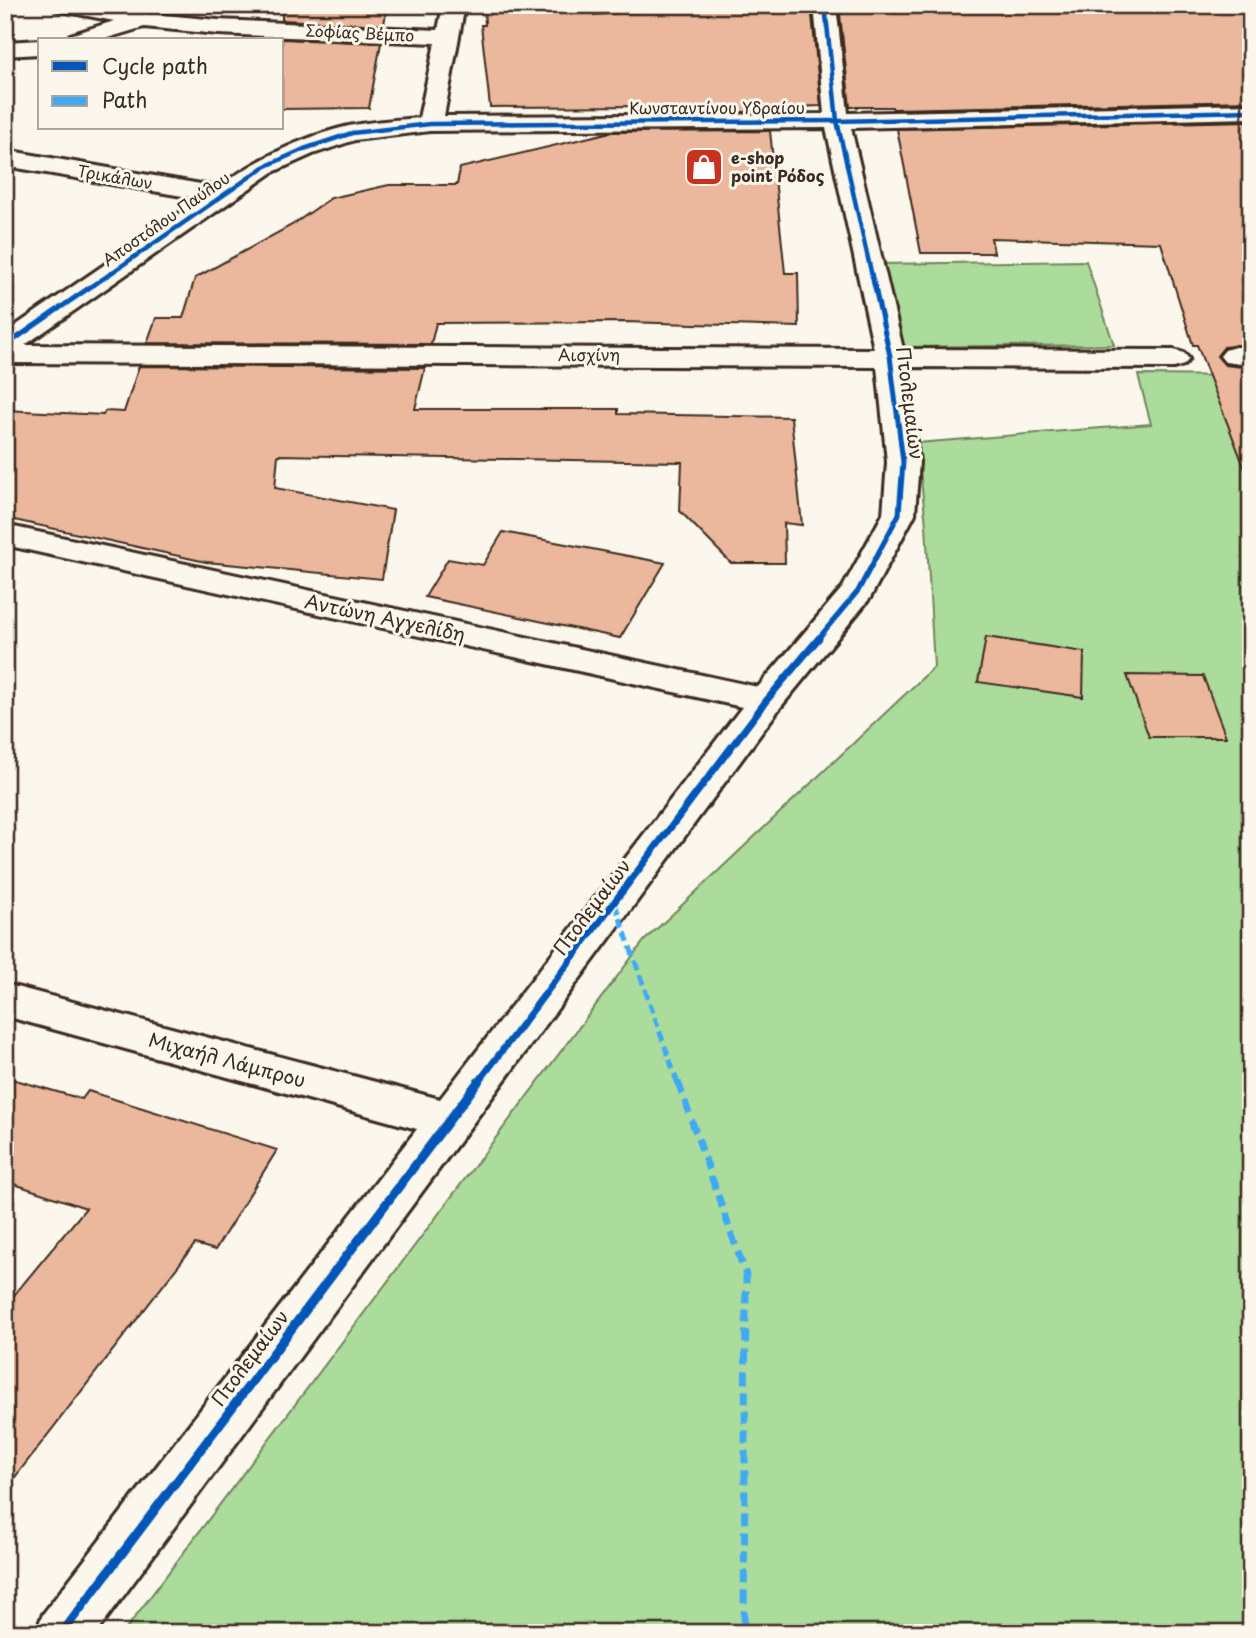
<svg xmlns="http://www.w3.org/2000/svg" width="1256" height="1638" font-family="'Playpen Sans',sans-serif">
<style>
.green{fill:#abdc9c;stroke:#73835d;stroke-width:2}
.building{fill:#ecb89d;stroke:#3b2a1e;stroke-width:2}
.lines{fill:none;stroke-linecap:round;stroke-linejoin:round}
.minor-casing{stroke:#3b2a1e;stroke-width:6}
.minor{fill:#fbf7ec;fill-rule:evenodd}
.quiet-far1{stroke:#3fa9f5;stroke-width:5;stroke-dasharray:10 5;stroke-linecap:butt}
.quiet{stroke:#3fa9f5;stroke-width:7;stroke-dasharray:13 7;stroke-linecap:butt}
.cycleway-far3-casing{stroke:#fbf7ec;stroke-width:7}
.cycleway-far2-casing{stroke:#fbf7ec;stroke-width:9}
.cycleway-far1-casing{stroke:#fbf7ec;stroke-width:11}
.cycleway-casing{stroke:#fbf7ec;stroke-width:13}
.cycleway-far3{stroke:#0057b8;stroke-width:4.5}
.cycleway-far2{stroke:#0057b8;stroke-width:5}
.cycleway-far1{stroke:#0057b8;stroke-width:7}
.cycleway{stroke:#0057b8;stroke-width:9}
.labels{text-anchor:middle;stroke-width:6;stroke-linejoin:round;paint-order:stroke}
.far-street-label{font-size:16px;fill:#3b2a1e;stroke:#fbf7ec}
.far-poi-label{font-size:16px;font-weight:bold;fill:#3b2a1e;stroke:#fbf7ec;text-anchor:start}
.street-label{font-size:19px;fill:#3b2a1e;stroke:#fbf7ec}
</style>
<rect width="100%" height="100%" fill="#fbf7ec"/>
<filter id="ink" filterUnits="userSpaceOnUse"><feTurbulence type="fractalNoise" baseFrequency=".0143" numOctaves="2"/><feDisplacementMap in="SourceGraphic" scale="14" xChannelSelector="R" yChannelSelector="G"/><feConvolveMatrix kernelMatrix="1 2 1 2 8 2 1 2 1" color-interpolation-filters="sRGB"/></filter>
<g filter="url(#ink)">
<g class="green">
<polygon points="1086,261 1114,345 895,347 880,264"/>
<polygon points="1138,375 1251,376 1251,1633 123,1633 644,941 934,667 926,525 917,443 1151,424"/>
</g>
<g class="building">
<polygon points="282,5 387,5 384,25 282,20"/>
<polygon points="484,5 591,5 594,15 729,5 811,5 821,106 767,108 768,112 642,112 641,106 490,107 481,25 485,25"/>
<polygon points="839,5 1251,5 1251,101 893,109 892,107 850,107"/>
<polygon points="282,39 381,43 369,108 282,109"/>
<polygon points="1251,121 1251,344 1224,347 1217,356 1225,365 1251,368 1251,474 1247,474 1197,345 1193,345 1161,243 991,238 994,253 921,253 897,129"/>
<polygon points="770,131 785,273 798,273 799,327 624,322 436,323 431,344 147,343 156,318 183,318 195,278 292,225 331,198 389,185 457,185 460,168 611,132"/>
<polygon points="139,366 425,368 415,409 618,409 618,414 791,417 802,525 784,523 785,563 731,563 680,511 682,462 278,455 275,488 393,510 382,579 206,562 5,518 5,410 103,415 105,411 124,412"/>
<polygon points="503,532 665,563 620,638 425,597 448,559 483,565"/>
<polygon points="986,637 1084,652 1083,697 978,682"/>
<polygon points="1127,675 1203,676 1226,737 1149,737"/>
<polygon points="5,1077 82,1099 88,1091 277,1150 215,1250 195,1244 5,1490 5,1306 86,1208 5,1181"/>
</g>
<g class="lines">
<defs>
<g id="minor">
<path d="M54,5H102L143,13L218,20L438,30L443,5H465L444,116L824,114L814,5H836L848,113L1251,104V118L851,128L903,349L1174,350L1184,353L1189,359L1184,365L1174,368L906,367L919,462L915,514L870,598L779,709L96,1633H35L43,1614L417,1129L5,1016V984L440,1099L742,707L5,545V525L758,687L843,587L883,514L887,462L877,367L5,363V333L200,199L5,166V150L218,187C258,159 301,137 349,126C372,121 396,120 419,118L435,43L218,34L144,27L101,40H67L70,35L114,21L57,10ZM826,128L874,349L25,345L273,172L313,154L355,140L430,131Z"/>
<polygon points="41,40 40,54 5,56 5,42"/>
<polygon points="1235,347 1251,347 1251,365 1225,362 1220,356 1225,350"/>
</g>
</defs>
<use href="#minor" class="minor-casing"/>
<use href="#minor" class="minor"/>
<polyline class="quiet-far1" points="615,904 678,1084"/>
<polyline class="quiet" points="678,1082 746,1275 744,1633"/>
<defs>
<g id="cycleway-far3">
<polyline points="825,5 837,121 874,285"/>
<polyline points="94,285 264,167 304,149 352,133 430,124 837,121 1251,111"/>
</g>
<g id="cycleway-far2">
<polyline points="5,346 96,283"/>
<polyline points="817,640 858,591 899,514 903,462 890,356 874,283"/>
</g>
<polyline id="cycleway-far1" points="477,1084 766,701 819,638"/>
<polyline id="cycleway" points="62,1633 478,1082"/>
</defs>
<use href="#cycleway-far3" class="cycleway-far3-casing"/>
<use href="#cycleway-far2" class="cycleway-far2-casing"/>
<use href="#cycleway-far1" class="cycleway-far1-casing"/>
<use href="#cycleway" class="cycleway-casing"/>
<use href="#cycleway-far3" class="cycleway-far3"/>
<use href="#cycleway-far2" class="cycleway-far2"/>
<use href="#cycleway-far1" class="cycleway-far1"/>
<use href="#cycleway" class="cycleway"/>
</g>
</g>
<defs>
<symbol id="shop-square" viewBox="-11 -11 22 22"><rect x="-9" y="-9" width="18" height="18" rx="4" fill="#c8321e" stroke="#fbf7ec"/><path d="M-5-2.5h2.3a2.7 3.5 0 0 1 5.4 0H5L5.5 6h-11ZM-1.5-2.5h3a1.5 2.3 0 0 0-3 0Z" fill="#fff"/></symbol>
</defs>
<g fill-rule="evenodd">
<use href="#shop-square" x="682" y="145" width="44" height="44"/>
</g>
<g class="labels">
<g class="far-street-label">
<text transform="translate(360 33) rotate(3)" y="6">Σοφίας Βέμπο</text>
<text x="717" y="114">Κωνσταντίνου Υδραίου</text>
<text transform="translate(115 177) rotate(10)" y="6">Τρικάλων</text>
<text transform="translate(166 219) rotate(-35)" y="6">Αποστόλου Παύλου</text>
<text x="589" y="361">Αισχίνη</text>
</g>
<g class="far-poi-label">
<text x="731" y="164">e-shop<tspan x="731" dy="18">point Ρόδος</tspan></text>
</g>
<g class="street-label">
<text transform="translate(910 403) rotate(83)" y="7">Πτολεμαίων</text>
<text transform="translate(385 618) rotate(12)" y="7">Αντώνη Αγγελίδη</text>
<text transform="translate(592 907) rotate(-53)" y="7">Πτολεμαίων</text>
<text transform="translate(227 1060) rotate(15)" y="7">Μιχαήλ Λάμπρου</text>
<text transform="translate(250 1358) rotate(-53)" y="7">Πτολεμαίων</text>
</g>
</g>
<rect width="1256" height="1638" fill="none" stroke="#fbf7ec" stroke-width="28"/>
<rect x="14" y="14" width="1228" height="1610" fill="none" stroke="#3b2a1e" stroke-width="2.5" filter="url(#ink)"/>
<rect x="38" y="38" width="245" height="91" fill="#fbf7ec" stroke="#aea59a" stroke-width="2"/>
<rect x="52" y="61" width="35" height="10" fill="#0057b8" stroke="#aea59a" stroke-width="2"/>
<text x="102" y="74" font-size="21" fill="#3b2a1e">Cycle path</text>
<rect x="52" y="96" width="35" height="10" fill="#3fa9f5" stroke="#aea59a" stroke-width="2"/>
<text x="102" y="108" font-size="21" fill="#3b2a1e">Path</text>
</svg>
